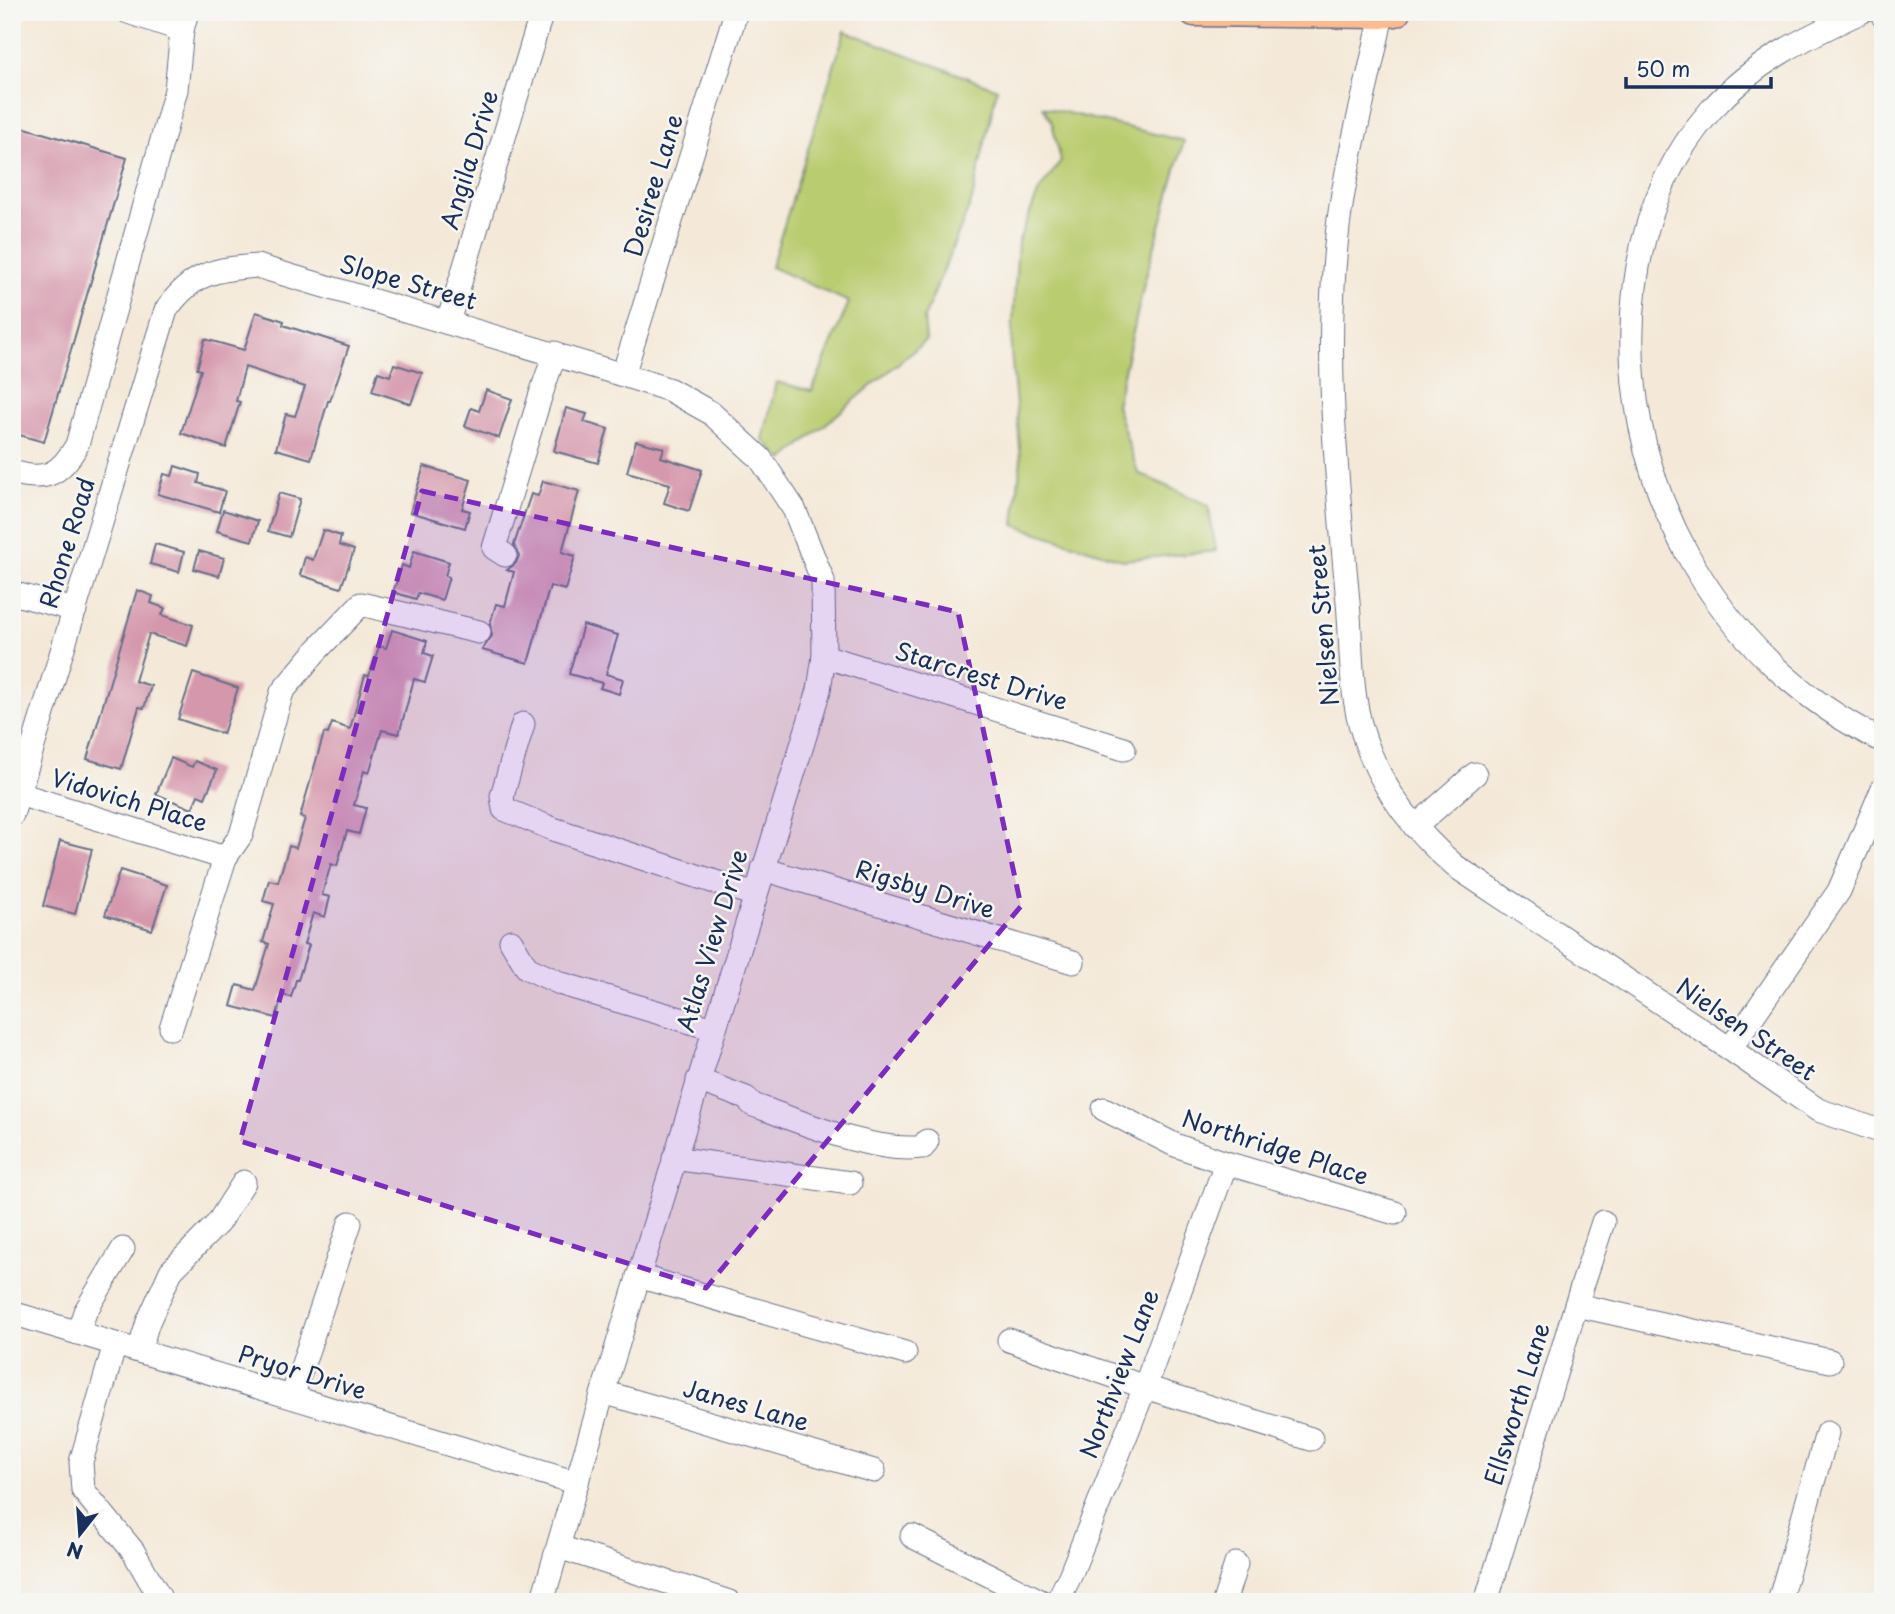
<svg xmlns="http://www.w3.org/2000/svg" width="1895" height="1614" font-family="'Playpen Sans',sans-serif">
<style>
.green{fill:#bacc6f;stroke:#6a7e66;stroke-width:2}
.building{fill:#d597ac}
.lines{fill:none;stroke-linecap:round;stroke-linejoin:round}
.minor-casing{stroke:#677089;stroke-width:25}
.major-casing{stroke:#677089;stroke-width:31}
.minor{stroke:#fff;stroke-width:23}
.major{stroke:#fcba8e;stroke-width:28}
.marked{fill:#7b2cbf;fill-opacity:0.2;stroke:#7b2cbf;stroke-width:5;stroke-dasharray:14 9;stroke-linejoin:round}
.labels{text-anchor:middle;stroke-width:5;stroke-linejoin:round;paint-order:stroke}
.street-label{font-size:24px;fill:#1b2f5e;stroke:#f6f6f2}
</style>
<rect width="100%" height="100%" fill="#f6f6f2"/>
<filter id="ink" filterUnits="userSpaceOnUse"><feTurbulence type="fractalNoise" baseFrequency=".0143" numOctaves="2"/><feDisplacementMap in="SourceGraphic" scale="14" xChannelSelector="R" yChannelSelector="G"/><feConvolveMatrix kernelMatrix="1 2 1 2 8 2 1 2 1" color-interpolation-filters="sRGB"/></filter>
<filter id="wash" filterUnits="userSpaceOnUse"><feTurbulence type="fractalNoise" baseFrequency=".00686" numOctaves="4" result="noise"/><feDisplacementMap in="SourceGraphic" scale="28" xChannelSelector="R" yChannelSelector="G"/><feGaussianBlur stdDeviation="1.57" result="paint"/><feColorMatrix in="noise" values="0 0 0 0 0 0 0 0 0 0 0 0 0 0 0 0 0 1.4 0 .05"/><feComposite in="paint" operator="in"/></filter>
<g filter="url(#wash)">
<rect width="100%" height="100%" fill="#f4e9d8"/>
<g class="green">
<polygon points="845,31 997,89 972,200 924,318 926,340 783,460 763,440 776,382 812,391 849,302 771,267"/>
<polygon points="1043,107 1184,141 1145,280 1116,405 1138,473 1208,505 1216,551 1123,560 1014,525 1021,459 1011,351 1018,242 1039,191 1061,161 1052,123"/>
</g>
<g id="blocks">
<g class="building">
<polygon points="12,124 127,158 44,442 12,433"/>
<polygon points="256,312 284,321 283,325 349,346 330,401 328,401 311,459 276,449 286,414 295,416 305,387 245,367 236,401 240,402 226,448 181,433 201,370 197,369 205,339 244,350"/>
<polygon points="394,364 422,373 411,404 372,391 378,372 390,376"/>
<polygon points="486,390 512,399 499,438 465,426 471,408 479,411"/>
<polygon points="566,408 587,414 584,422 608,429 598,463 554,451"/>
<polygon points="636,441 664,448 661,457 702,470 689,511 664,503 670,484 627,472"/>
<polygon points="175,466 200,474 198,483 225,491 219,512 158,494 164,474 172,476"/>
<polygon points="424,466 471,480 462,509 470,511 465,528 410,512"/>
<polygon points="543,481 579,491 562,552 575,556 565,590 550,586 528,663 482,650 492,636 490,624 496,604 505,606 514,572 507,570 516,563 519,556 514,545 531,494 538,496"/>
<polygon points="279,493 300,499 289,537 268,531"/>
<polygon points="223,510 258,521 252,541 217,531"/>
<polygon points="323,530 341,536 339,545 354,550 341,588 300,575 305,557 313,560"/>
<polygon points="155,544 184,552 179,572 150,564"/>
<polygon points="199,551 224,558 219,576 194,569"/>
<polygon points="414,551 449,562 445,576 449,577 442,600 418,593 416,599 393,592 402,565 409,568"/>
<polygon points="137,590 153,596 151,603 165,608 162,615 193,625 187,646 149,634 135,681 151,686 144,708 139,707 121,769 87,759"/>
<polygon points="583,625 618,635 606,674 623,679 619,694 600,688 602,683 569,674"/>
<polygon points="392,630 427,641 424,653 433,656 425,682 414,679 399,734 382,730 369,773 364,771 354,805 366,808 359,834 347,831 337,866 331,864 322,895 330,897 325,917 313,913 304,944 309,945 298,980 296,980 291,997 282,995 276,1018 231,1006 237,985 255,990 269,944 263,942 274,904 263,901 269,880 278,882 289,846 296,848 305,818 300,817 324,733 328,734 332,723 350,729 365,675 369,676 379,646 386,648"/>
<polygon points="193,673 238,688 223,734 178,719"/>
<polygon points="171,758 192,767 195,761 217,770 205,798 198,795 192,809 156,794"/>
<polygon points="60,841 92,849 75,914 43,906"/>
<polygon points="120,870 167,885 152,930 105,915"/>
</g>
</g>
</g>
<g filter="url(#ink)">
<use href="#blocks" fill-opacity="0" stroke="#677089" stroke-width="2"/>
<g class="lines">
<defs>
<g id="minor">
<polyline points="128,12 182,30"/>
<path d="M1861,12C1804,38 1754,62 1711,110C1667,160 1643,222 1635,287C1612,473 1714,660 1883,741"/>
<polyline points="1881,12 1883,16"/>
<path d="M1382,14C1368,85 1347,155 1338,227C1323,352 1337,478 1348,602C1353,657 1348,701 1370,753C1388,798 1419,835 1455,866L1730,1049L1818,1110L1883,1132"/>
<polyline points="448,322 542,12"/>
<polyline points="623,375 736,12"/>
<path d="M12,472C45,482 60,475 77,445L176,90L182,30L187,12"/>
<polyline points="505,555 494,548 541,394 555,353"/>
<polyline points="12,593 75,610"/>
<polyline points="824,656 1124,749"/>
<polyline points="523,724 502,796 504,809 553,829 755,895"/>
<polyline points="19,794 225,858"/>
<path d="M12,815L166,310C192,273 215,269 257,266L623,375L670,390L711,413L760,458L794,509L823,581L824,656L819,690L603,1392L542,1602"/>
<polyline points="1415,827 1475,774"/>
<polyline points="763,869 1073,962"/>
<polyline points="511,941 527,968 562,984 714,1029"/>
<polyline points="171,1028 225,858 241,835 282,692 316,651 361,604 479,632"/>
<polyline points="1730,1049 1839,891 1883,788"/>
<path d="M698,1080L746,1098L753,1105L762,1108C806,1124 877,1154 923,1147L927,1141"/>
<polyline points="1104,1109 1175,1145 1226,1163 1395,1213"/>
<polyline points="674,1158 850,1183"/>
<polyline points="638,1276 905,1353"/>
<polyline points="1576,1305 1830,1361"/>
<polyline points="12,1313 577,1483"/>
<polyline points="78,1333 85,1312 123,1249"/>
<polyline points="1009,1340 1145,1387 1311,1439"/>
<polyline points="115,1344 81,1462 83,1490 133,1551 159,1596 157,1602"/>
<polyline points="139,1351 148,1322 171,1271 218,1223 244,1182"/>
<polyline points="603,1392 874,1471"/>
<polyline points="292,1397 350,1223"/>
<polyline points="912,1536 1042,1602"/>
<polyline points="559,1547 729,1602"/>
<polyline points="1057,1602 1070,1576 1145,1387 1226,1163"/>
<polyline points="1224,1602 1236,1564"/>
<polyline points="1486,1602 1576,1305 1603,1222"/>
<polyline points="1779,1602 1827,1433"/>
</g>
<polyline id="major" points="1194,12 1382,14 1396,12"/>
</defs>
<use href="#minor" class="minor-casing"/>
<use href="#major" class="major-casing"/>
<use href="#minor" class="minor"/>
<use href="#major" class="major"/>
</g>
</g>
<path class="marked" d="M422,491L958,612L1021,906L706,1288L240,1141Z"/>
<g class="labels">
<g class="street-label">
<text transform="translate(470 160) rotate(-73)" y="8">Angila Drive</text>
<text transform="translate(654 186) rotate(-73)" y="8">Desiree Lane</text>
<text transform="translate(408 283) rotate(16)" y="8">Slope Street</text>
<text transform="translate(68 543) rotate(-73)" y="8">Rhone Road</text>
<text transform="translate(1324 625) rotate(-95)" y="8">Nielsen Street</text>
<text transform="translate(981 677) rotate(17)" y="8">Starcrest Drive</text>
<text transform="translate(129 801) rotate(17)" y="8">Vidovich Place</text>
<text transform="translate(925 890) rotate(17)" y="8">Rigsby Drive</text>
<text transform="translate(713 941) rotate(-73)" y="8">Atlas View Drive</text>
<text transform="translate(1746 1030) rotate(34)" y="8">Nielsen Street</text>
<text transform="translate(1275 1148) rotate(18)" y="8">Northridge Place</text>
<text transform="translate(302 1373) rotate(17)" y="8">Pryor Drive</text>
<text transform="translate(1120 1374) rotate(-69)" y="8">Northview Lane</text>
<text transform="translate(1518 1404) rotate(-73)" y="8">Ellsworth Lane</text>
<text transform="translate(746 1406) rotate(16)" y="8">Janes Lane</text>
</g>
</g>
<rect width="1895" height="1614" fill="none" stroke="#f6f6f2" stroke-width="42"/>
<g transform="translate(80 1534) rotate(197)" stroke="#f6f6f2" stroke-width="5" paint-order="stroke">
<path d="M0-5L12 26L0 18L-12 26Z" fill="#1b2f5e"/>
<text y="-10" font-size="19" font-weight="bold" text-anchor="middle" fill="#1b2f5e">N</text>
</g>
<path d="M1626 77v10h145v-10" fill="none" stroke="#1b2f5e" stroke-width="3.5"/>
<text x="1636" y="77" font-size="21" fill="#1b2f5e" stroke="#f6f6f2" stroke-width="5" paint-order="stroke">50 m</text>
</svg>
